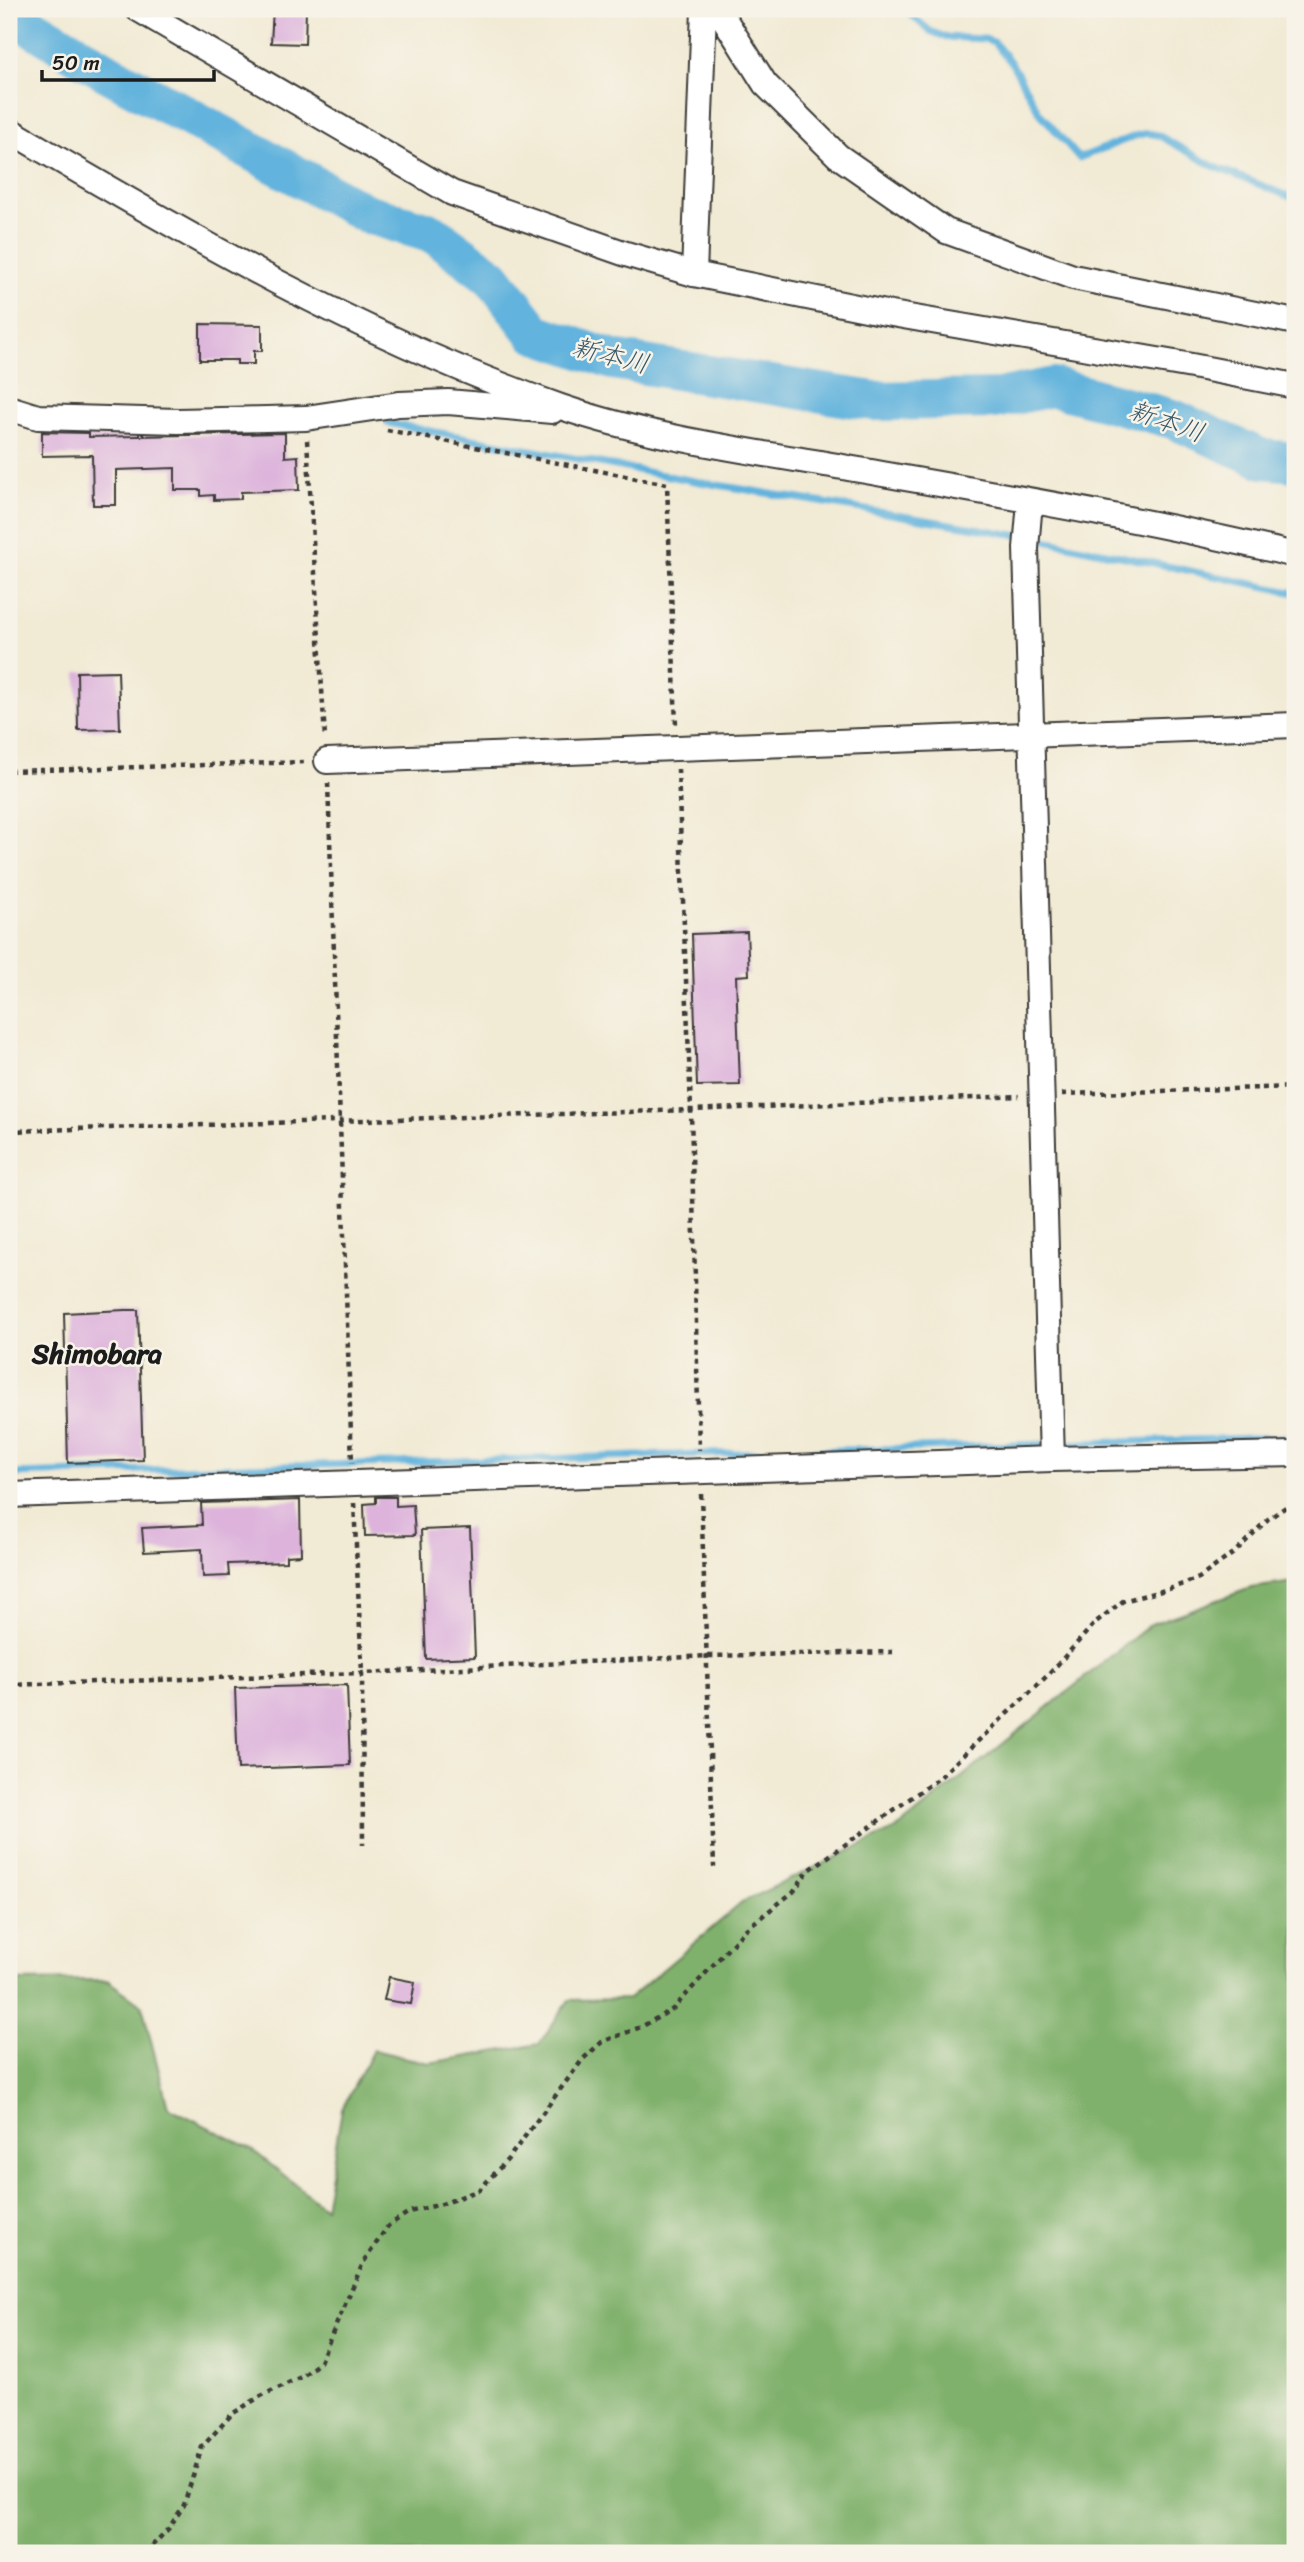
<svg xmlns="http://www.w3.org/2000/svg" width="1304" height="2562" font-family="Sriracha,'Klee One',sans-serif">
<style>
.forest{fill:#80b16c;stroke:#4e6644;stroke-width:2}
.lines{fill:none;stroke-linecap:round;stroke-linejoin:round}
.stream{stroke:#62b3dd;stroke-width:7}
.river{stroke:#62b3dd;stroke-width:40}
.building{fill:#ddb3dc}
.minor-casing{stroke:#3c3b38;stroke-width:28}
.path{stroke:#3c3b38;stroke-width:4.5;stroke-dasharray:5 5;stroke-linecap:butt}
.minor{stroke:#fff;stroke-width:24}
.labels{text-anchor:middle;stroke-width:5;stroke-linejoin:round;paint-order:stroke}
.water-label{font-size:26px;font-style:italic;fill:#385869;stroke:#f7f3e8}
.quarter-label{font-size:28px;font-weight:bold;fill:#1c1c1c;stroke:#f7f3e8}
</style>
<rect width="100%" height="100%" fill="#f7f3e8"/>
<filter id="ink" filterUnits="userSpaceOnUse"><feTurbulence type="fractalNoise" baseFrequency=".0143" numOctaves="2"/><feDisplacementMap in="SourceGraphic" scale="14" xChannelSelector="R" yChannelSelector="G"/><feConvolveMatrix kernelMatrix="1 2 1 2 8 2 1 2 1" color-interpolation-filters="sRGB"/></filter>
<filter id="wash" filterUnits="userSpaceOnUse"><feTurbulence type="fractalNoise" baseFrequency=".00686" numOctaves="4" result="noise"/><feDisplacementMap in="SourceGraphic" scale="28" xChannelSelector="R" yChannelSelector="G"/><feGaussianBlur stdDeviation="1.57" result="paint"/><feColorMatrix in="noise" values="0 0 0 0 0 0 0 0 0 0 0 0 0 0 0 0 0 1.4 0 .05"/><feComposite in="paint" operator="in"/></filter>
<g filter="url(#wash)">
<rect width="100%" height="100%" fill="#f1ead4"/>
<polygon class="forest" points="1295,1582 1295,2553 9,2553 9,1981 107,1980 142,2005 168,2107 250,2148 325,2208 342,2109 373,2050 429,2063 539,2044 569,2000 628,1999 744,1901 900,1827 1151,1624 1251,1588"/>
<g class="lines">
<g class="stream">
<polyline points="904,9 930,31 945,37 985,39 994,42 1012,64 1039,112 1079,158 1135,136 1147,133 1158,135 1213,166 1295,199"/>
<polyline points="388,423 700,482 1040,539 1295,593"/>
<polyline points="9,1474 1295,1437"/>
</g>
<polyline class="river" points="9,13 109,73 365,213 434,234 492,277 535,333 613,360 874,401 994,399 1053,387 1173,419 1263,459 1295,462"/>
</g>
<g id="blocks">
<g class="building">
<polygon points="273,9 306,9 305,44 271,43"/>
<polygon points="200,324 262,325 262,351 254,351 254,364 237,364 237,360 200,360"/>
<polygon points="42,432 89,433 89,437 285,433 285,457 298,456 299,490 241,492 241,499 214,500 214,495 201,496 201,490 175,490 175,468 116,470 116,505 93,505 92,455 42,456"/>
<polygon points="118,671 120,729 78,730 77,672"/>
<polygon points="747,932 749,975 736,976 740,1085 697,1086 692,934"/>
<polygon points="125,1310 138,1310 143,1460 68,1463 64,1313"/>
<polygon points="376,1497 396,1497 396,1506 413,1505 415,1535 365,1536 364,1504 376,1503"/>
<polygon points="300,1500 301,1555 286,1556 286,1562 228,1564 229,1576 203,1577 202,1549 144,1552 142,1528 202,1525 201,1503"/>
<polygon points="470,1528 475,1657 426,1659 421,1530"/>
<polygon points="347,1685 350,1765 238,1769 235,1688"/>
<polygon points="389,1977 415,1982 411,2004 384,2000"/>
</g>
</g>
</g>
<g filter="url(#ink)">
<use href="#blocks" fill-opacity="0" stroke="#3c3b38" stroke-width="2"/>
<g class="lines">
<defs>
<g id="minor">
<polyline points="138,9 452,193 626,254 694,274 886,313 1192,366 1295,386"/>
<polyline points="718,9 765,84 838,156 946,231 1073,277 1295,322"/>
<path d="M9,130C186,235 365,339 561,407C652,438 749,451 843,467C994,494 1146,519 1295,555"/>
<polyline points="694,274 704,9"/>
<polyline points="9,408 38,417 178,421 306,418 399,404 448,402 552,411"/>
<polyline points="1030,502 1026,548 1052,1459"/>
<polyline points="327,761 1295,725"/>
<polyline points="9,1495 1052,1459 1295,1454"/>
</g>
</defs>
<use href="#minor" class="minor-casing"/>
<g class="path">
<polyline points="188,10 217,9"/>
<polyline points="387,430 667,484 676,726"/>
<polyline points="307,440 325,739"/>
<polyline points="678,769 691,1110 699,1450"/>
<polyline points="9,771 305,762"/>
<polyline points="328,783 352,1463"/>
<polyline points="1062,1094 1295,1087"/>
<polyline points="9,1131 691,1110 1019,1096"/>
<polyline points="701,1494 714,1867"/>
<polyline points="354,1503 362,1673 363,1845"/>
<polyline points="9,1685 362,1673 708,1656 893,1652"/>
<polyline points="145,2553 169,2528 184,2505 202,2447 232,2414 261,2396 303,2376 320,2362 363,2263 388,2226 409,2212 442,2204 479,2190 508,2159 583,2059 602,2042 641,2027 673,2009 746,1929 793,1892 808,1871 939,1778 1049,1674 1096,1622 1123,1601 1169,1589 1199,1578 1235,1552 1268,1519 1295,1501"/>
</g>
<use href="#minor" class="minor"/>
</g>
</g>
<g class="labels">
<g class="water-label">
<text transform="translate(611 355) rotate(14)" y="9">新本川</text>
<text transform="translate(1167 421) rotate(19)" y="9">新本川</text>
</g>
<g class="quarter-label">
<text x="97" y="1363">Shimobara</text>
</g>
</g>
<rect width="1304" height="2562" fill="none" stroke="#f7f3e8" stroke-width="35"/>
<path d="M42 70v10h172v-10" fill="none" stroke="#1c1c1c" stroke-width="3.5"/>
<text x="52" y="70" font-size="21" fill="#1c1c1c" stroke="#f7f3e8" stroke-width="5" paint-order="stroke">50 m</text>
</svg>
